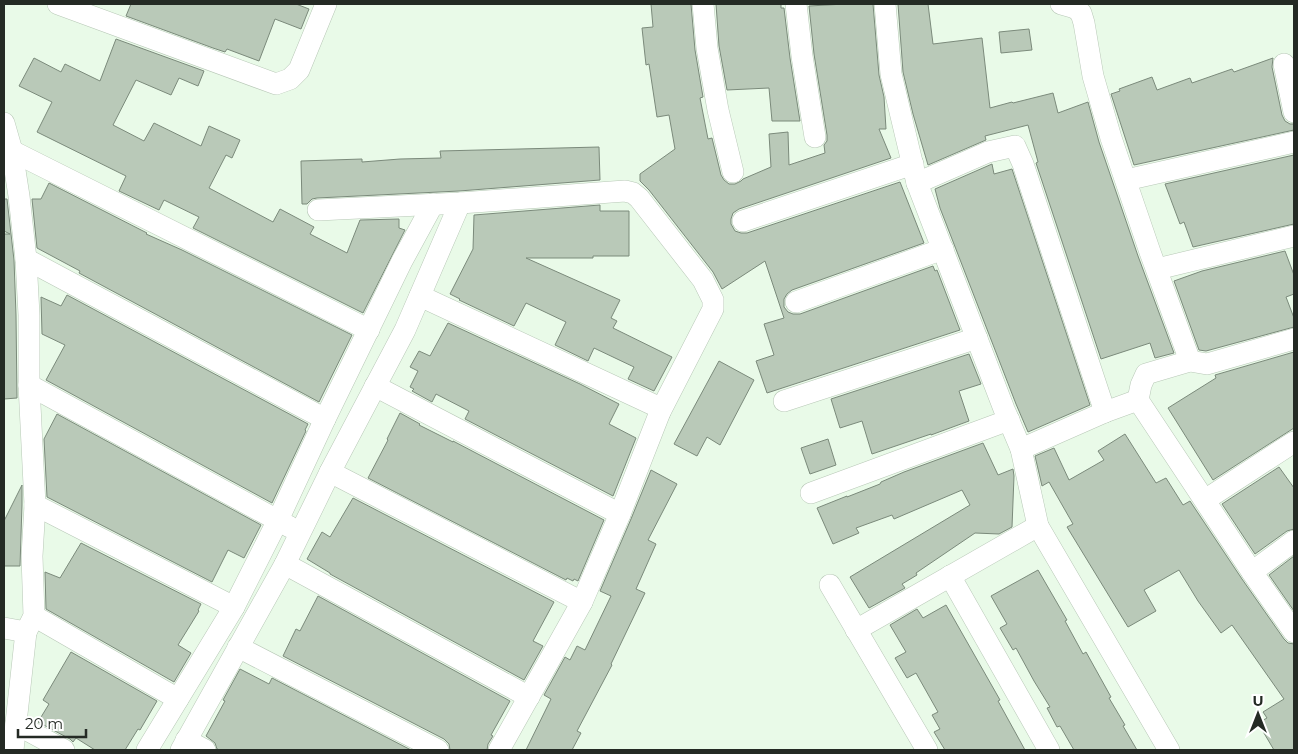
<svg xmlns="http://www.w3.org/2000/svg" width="1298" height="754" font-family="Montserrat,sans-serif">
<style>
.building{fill:#b9c9b8;stroke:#7b8a7b}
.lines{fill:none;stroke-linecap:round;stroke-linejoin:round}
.minor-casing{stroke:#b8c8b7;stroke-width:22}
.minor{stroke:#fff;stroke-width:21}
</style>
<rect width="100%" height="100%" fill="#e9fae8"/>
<g class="building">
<polygon points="131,4 296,4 309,9 301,29 275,19 259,61 227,49 225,52 213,48 126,16"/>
<polygon points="651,4 691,4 695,50 703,97 700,98 708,139 712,138 721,175 724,180 729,184 735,184 741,181 743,179 771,167 769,134 788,132 789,165 825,153 824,145 827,141 827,135 814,54 809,6 845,4 873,4 879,75 884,97 886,129 879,129 891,158 739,209 733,213 731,219 731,224 735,231 741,233 747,233 900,182 924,243 792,290 787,294 784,299 784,307 788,312 793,314 800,314 933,266 935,271 937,270 960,330 767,393 756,361 774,355 764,324 784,318 765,261 722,289 713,272 649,190 640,181 640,174 675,149 669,115 657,117 649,64 646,65 642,28 653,27"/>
<polygon points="716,4 781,4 781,8 784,8 790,58 800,121 772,121 769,88 727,90 719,46"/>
<polygon points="898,4 928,4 933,44 982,38 990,108 1012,102 1013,103 1053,93 1058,113 1088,102 1099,142 1138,256 1174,353 1155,358 1150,343 1101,359 1036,163 1038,162 1028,125 985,136 986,140 928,165 913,114 903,72"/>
<polygon points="1029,29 1032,50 1001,53 999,32"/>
<polygon points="116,39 204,71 198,86 179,78 171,95 136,80 113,125 144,141 154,123 201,146 209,126 240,140 232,158 226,155 209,188 273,222 280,209 314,227 310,234 347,253 360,220 399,219 399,228 405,230 363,313 193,228 199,217 164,200 159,210 119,191 126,176 37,132 52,102 19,86 34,58 61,72 65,64 100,81"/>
<polygon points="1273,58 1272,67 1282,115 1285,121 1290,124 1294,124 1294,130 1134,165 1111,94 1120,91 1119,89 1152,77 1157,90 1190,78 1192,83 1232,69 1234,72"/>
<polygon points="599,147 600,180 459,191 317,198 312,199 307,204 302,204 301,161 362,159 362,162 400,159 441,158 440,151"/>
<polygon points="1294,155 1294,224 1193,247 1184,222 1180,224 1165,184"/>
<polygon points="992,164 994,174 1012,169 1090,405 1028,432 1016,404 940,208 935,189"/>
<polygon points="49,183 147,233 146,234 182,250 352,335 319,402 79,273 80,271 37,248 32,199 41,199"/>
<polygon points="4,199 7,199 14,260 16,315 17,398 4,399 4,234 10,234 4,231"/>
<polygon points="600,205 600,211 629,211 629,256 593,256 593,258 526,258 620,300 611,318 617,321 613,328 672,357 654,391 628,379 634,367 594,348 588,361 555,345 566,322 526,303 514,326 459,300 460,299 450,294 473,249 474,215"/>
<polygon points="1285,251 1294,275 1294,294 1286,297 1294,318 1294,327 1206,351 1199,350 1174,281 1202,271"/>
<polygon points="67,295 308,424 305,430 306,431 272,503 46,380 65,345 42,334 41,297 61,306"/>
<polygon points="448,323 580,384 619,404 609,424 636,438 613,496 465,419 469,411 436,394 432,402 412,391 414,389 410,387 418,371 410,367 419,351 430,356"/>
<polygon points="1294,352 1294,428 1213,480 1168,408 1216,378 1215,375"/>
<polygon points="969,354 981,384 959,391 969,421 931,435 931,434 872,454 862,421 840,428 831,399"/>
<polygon points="719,361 754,380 720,445 707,437 697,456 674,444"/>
<polygon points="400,413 420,424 419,425 453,442 453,441 604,520 578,581 574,579 573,581 567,578 566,580 368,478 388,440 387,439"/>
<polygon points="57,414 261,525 244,558 228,550 212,582 47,497 44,439"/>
<polygon points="1125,434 1156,483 1166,478 1183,505 1190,501 1242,579 1284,639 1288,643 1294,644 1294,750 1274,750 1258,723 1267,718 1263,712 1284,699 1232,625 1221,633 1198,601 1179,570 1144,590 1156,611 1128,627 1067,527 1073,524 1049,482 1042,486 1035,456 1054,448 1069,480 1104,460 1098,451"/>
<polygon points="828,439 836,465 810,474 801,448"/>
<polygon points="983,443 998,475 1013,469 1014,476 1012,527 999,534 975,533 916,573 917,575 902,584 905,588 869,608 850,577 970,505 962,490 894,519 892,515 856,528 859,533 833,544 817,508 847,496 847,497 880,484 881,482 904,472"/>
<polygon points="1279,467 1294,488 1294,529 1287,531 1255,554 1222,504"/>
<polygon points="651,470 677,484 648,540 656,544 636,589 645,593 635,614 611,664 612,665 577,731 581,733 572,750 526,750 551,699 544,695 565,657 570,660 577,646 585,650 611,596 600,591 631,519"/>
<polygon points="22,485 22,505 20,566 4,566 4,521"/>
<polygon points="353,498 554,602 533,641 543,646 524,680 330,574 330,573 307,559 322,532 330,537"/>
<polygon points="81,543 201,604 198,610 199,611 178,645 191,653 174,682 46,609 45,572 60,578"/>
<polygon points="1294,556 1294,611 1269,575"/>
<polygon points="1038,570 1067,620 1065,621 1083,654 1086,652 1111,697 1109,698 1125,725 1123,726 1137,750 1074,750 1060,726 1057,727 1047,708 1050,707 1034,681 1016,648 1013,650 1000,628 1007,624 991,596"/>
<polygon points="318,596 510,701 491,735 493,736 488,744 487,750 450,750 449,744 444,739 283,656 296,629 300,631"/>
<polygon points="946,605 1000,700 998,701 1025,750 945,750 934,732 940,729 932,715 938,712 916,673 907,678 895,658 906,652 890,625 917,609 923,618"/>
<polygon points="71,652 157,701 140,730 138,729 125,750 95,750 76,738 73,742 70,739 38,722 49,704 43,700"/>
<polygon points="240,669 269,684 272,678 411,750 220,750 217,749 215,743 206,736 225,701 223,700"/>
</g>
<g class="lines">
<defs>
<g id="minor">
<polyline points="58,4 276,84 290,79 299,70 326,4"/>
<polyline points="703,4 707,48 718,110 733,172"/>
<polyline points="796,4 802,56 815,137"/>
<polyline points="885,4 891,74 917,183 1004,409 1021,449 1038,526 1169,750"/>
<polyline points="1061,4 1075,8 1081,13 1084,23 1093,76 1111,138 1150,252 1190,361"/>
<polyline points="1284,64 1294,112"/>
<polyline points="4,123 12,151 19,196 26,259 29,315 29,385 35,505 32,556 34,616 26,632 4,628"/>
<polyline points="12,151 369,330"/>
<polyline points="1126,180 1294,142"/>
<polyline points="917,183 988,152 1015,146 1023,164 1105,412"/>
<polyline points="318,210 460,203 625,191 633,193 639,198 703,280 713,300 713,309 660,412 620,514 582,602 499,750"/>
<polyline points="743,221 913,164"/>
<polyline points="26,259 325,419"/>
<polyline points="1157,269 1294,236"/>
<polyline points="420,296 656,406 660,412"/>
<polyline points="796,302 943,249"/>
<polyline points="1294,339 1207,364 1190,361 1146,374 1141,385 1138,400 1252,572 1294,632"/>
<polyline points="29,385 290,527"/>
<polyline points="375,386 620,514"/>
<polyline points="784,401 977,338"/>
<polyline points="1021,449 1105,412 1138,400"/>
<polyline points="330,472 582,602"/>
<polyline points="811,493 1009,420"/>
<polyline points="1205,500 1294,442"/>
<polyline points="35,505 234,607"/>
<polyline points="285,564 529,697"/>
<polyline points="1252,572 1294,541"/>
<polyline points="950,576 1049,750"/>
<polyline points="830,585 927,750"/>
<polyline points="34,616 178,699"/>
<polyline points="856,630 1038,526"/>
<polyline points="238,647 438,750"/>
<polyline points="16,724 64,750"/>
<polyline points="186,740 205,750"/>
<polyline points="13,750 26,632"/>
<polyline points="147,750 234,607 278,520 325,419 402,261 433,204"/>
<polyline points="181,750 285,564 330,472 405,330 460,203"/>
</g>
</defs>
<use href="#minor" class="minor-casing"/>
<use href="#minor" class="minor"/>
</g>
<rect width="1298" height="754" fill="none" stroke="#242a24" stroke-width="10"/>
<g transform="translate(1258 714)" stroke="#ffffff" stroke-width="4" paint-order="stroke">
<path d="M0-4L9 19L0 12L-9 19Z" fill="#242a24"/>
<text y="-8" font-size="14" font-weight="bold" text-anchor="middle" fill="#242a24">U</text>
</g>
<path d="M18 729v8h68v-8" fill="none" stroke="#242a24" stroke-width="2.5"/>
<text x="25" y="729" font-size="15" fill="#242a24" stroke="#ffffff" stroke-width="4" paint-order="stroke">20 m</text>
</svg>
